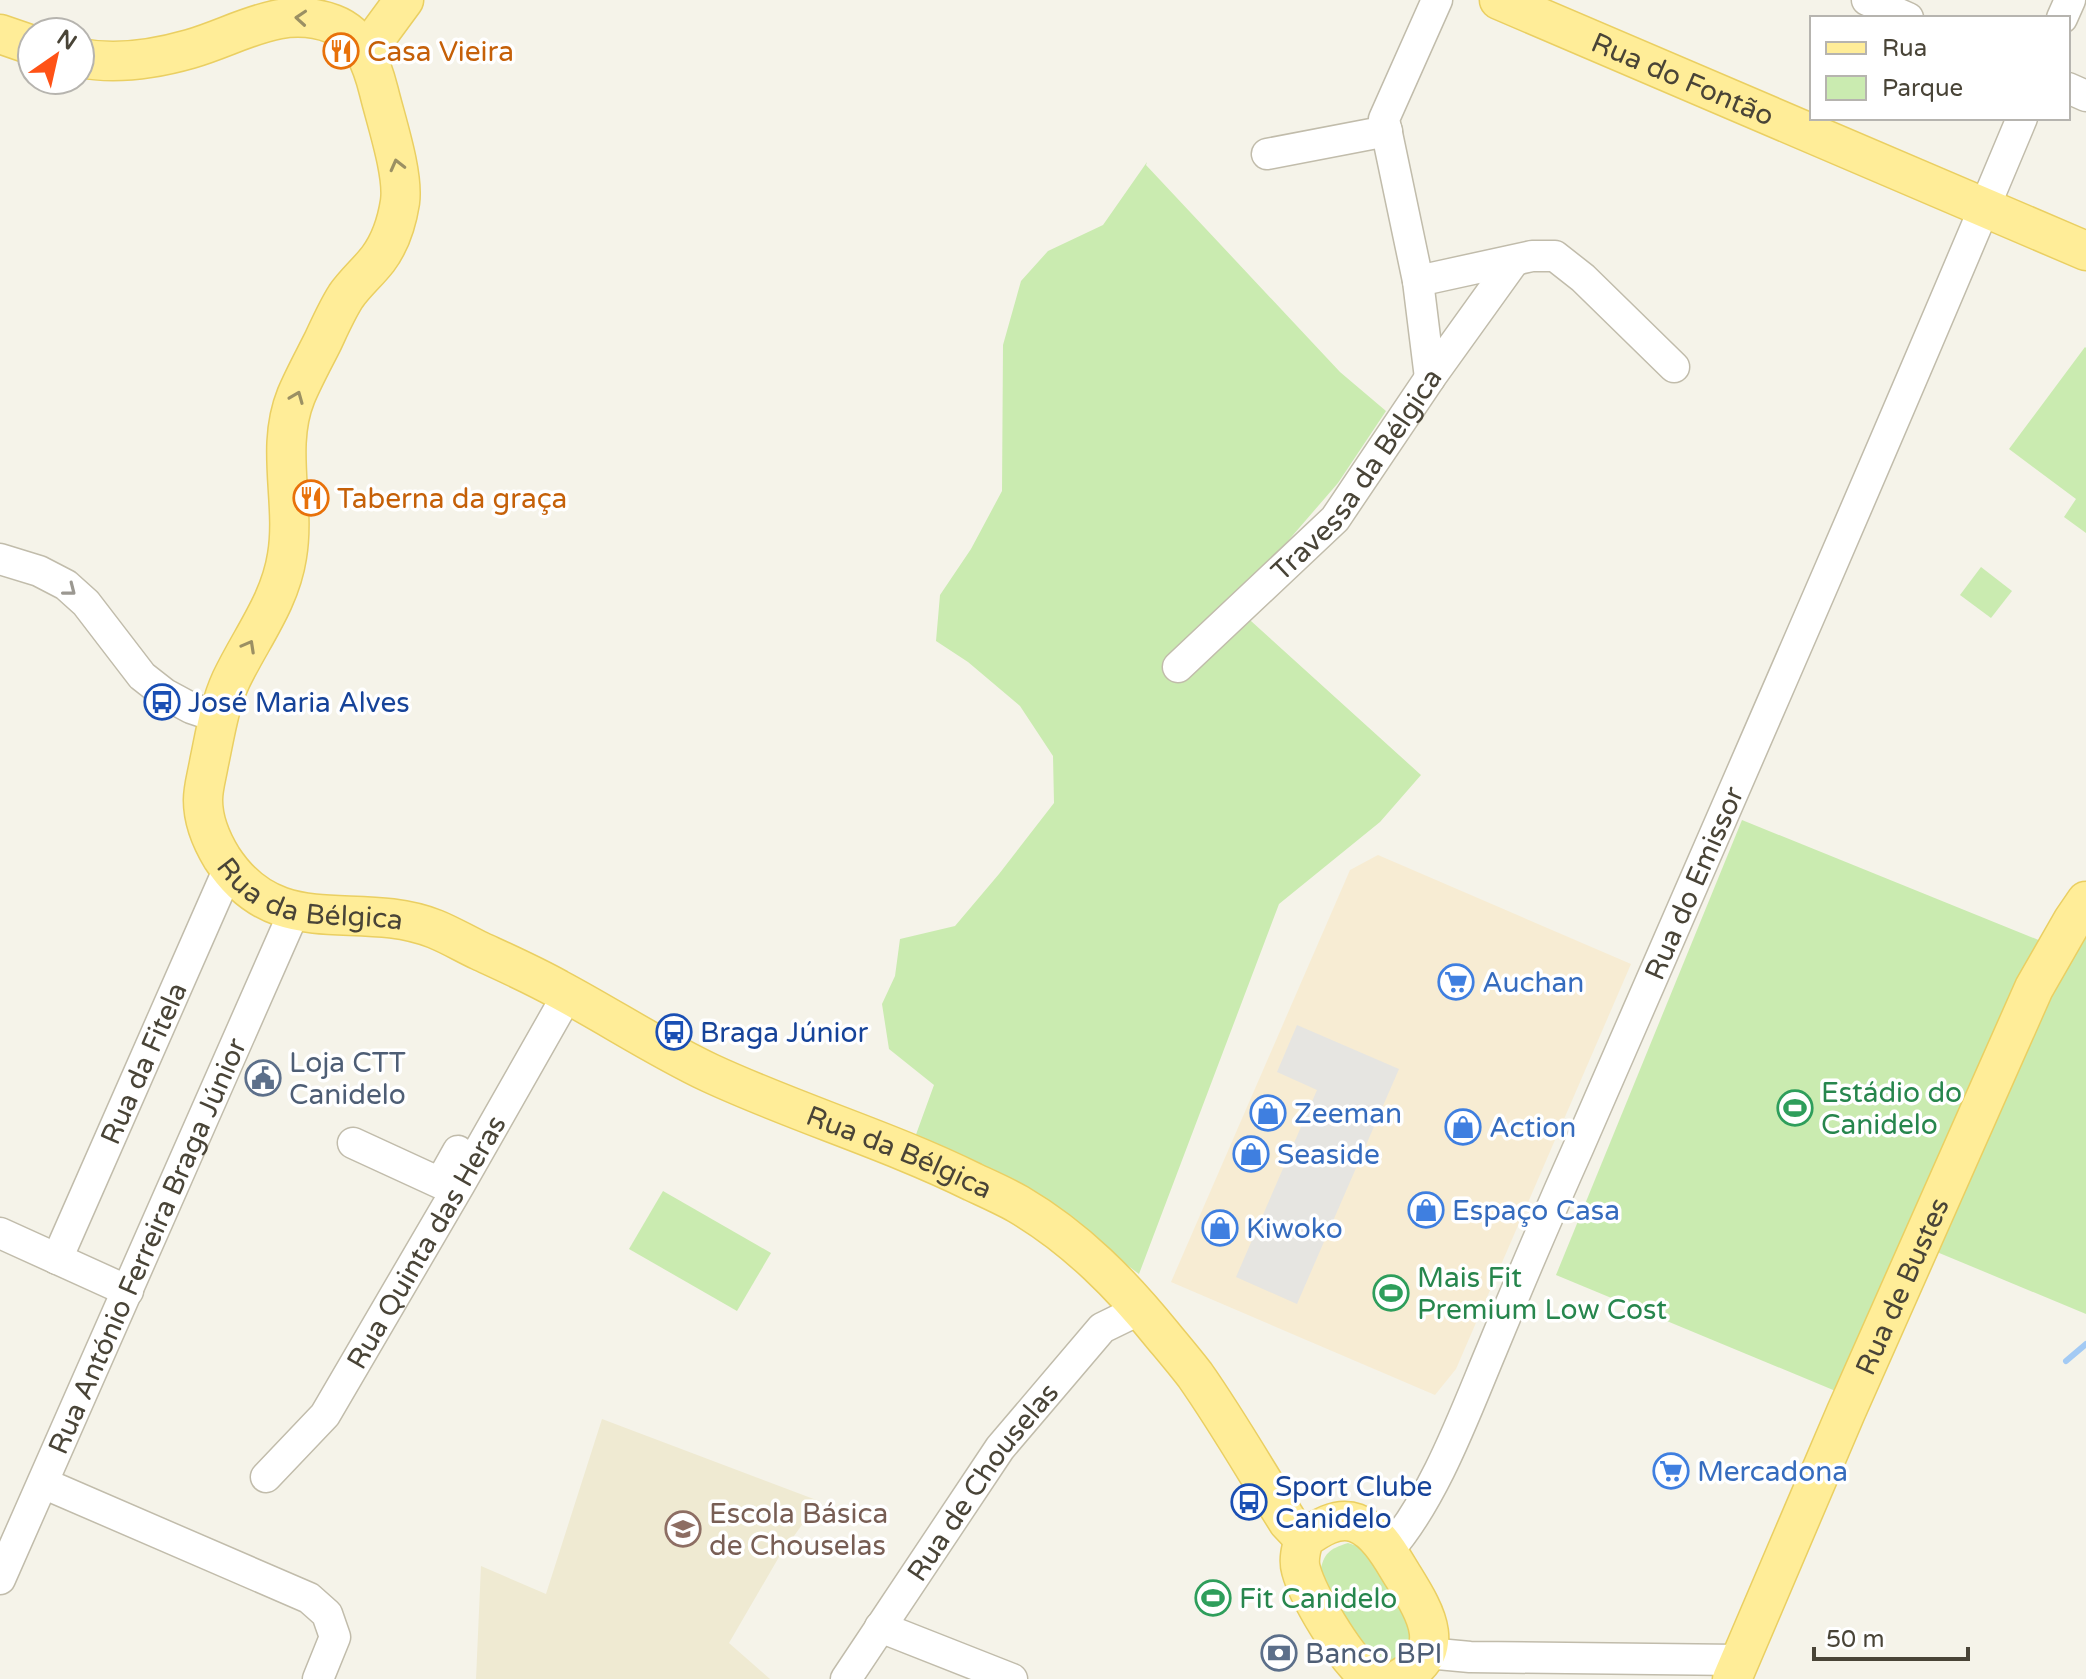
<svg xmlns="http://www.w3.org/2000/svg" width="2086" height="1679" font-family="'Varela Round',sans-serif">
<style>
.commercial{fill:#f7ecd3}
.education{fill:#efead2}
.green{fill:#caebb0}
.parking{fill:#e6e5e1}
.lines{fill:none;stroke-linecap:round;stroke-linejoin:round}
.stream{stroke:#a3caf4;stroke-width:6}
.minor-casing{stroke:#c1bcab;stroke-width:33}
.major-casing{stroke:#eacf62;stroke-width:41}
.minor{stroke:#fff;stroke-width:30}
.major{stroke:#ffed98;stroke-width:38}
.oneway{stroke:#9b9063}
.oneway2{stroke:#9b9891}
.labels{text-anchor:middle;stroke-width:7;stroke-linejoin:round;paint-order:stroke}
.food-label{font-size:28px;fill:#c56008;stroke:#fff;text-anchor:start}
.street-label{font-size:28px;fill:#494437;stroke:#fff}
.transit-label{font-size:28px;fill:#164399;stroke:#fff;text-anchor:start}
.shop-label{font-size:28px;fill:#366cbe;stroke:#fff;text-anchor:start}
.service-label{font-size:28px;fill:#4e5e75;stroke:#fff;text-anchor:start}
.leisure-label{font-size:28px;fill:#27864d;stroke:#fff;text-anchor:start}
.education-label{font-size:28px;fill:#785e54;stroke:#fff;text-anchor:start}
</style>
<rect width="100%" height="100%" fill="#f5f3e9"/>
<polygon class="commercial" points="1378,855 1631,964 1456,1369 1435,1395 1171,1282 1350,870"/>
<polygon class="education" points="602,1419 819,1501 779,1557 729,1643 770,1679 476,1679 481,1566 546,1594"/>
<g class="green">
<polygon points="1147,162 1146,165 1340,372 1386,411 1338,483 1268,564 1230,602 1421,775 1380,822 1279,904 1139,1274 1071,1223 914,1140 934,1085 889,1049 882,1004 895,976 900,939 955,926 999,874 1054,803 1053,756 1020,706 968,662 936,641 940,595 971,549 1002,491 1003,345 1021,281 1048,251 1103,225"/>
<polygon points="2085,347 2086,348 2086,533 2064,517 2076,499 2009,449"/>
<polygon points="1981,567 2012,591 1991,618 1960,595"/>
<polygon points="1742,820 2041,941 1838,1392 1556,1275"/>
<polygon points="2086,921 2086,1314 1932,1250"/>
<polygon points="663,1191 771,1253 737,1311 629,1249"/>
<path d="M1348,1543L1360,1547L1369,1555L1410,1625C1412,1641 1408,1647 1399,1660L1379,1663L1368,1658L1320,1572C1324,1553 1329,1549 1348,1543Z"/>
</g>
<polygon class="parking" points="1297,1025 1399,1069 1297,1304 1236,1277 1317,1090 1277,1072"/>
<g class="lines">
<polyline class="stream" points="2066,1361 2086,1344"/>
<defs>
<g id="minor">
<polyline points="1867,0 1908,18"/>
<polyline points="2062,18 2070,0"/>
<polyline points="2068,88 2086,96"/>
<polyline points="1267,154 1387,131"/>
<polyline points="1418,281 1532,256 1555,256 1583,278 1674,367"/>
<polyline points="1430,378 1418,281 1384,119 1437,0"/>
<polyline points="0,559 39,571 66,585 86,603 142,676 165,694 191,708 218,717"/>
<path id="s1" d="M1178,667L1335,519L1430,378L1514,261"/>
<polyline points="353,1143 440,1183 458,1151"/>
<polyline points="0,1233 128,1291"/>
<path id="s2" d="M57,1259L229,868"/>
<path id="s3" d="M266,1477L325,1415L460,1184L568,994"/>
<polyline points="43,1483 309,1598 327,1614 335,1637 318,1679"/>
<path id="s4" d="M1388,1551C1434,1499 1465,1413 1492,1349C1520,1281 1549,1213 1579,1146C1728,804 1878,462 2022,118"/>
<path id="s5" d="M0,1579L294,912"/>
<polyline points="880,1627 1012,1679"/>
<polyline points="1427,1653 1470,1657 1739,1660"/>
<path id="s6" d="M846,1679L1000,1448L1102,1328L1141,1309"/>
</g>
<g id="major">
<path id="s7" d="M1499,0L2086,251"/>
<polyline points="0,34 32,45"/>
<polyline points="365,53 404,0"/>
<path id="s8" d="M80,58C116,65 155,59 190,49C239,35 281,4 333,24C362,35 372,64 379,92C386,121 404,174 400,202C397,221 390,243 378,259C368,272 355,283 346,296C337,310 330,326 323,341C314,359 304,377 296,396C275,448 296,503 287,556C280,602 251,638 231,680C219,706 215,735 209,763C207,775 203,788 203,800C203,821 211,840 222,858C278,944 356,898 435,929C450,935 465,944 480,951C506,963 533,975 558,989C609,1016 657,1048 710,1073C796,1113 888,1140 973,1182C988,1189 1004,1196 1018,1204C1076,1238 1122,1285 1164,1337C1174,1349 1185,1362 1195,1375C1228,1422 1257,1473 1288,1522L1304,1539"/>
<path d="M1376,1679C1375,1679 1365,1673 1365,1673C1344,1656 1308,1596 1301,1570C1298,1560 1301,1549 1304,1539C1318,1529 1337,1516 1356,1523C1377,1531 1390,1555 1401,1573C1425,1612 1451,1650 1399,1679"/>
<path id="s9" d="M1732,1679L1846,1412L2034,988L2073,920L2086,901"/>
</g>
</defs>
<use href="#minor" class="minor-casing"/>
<use href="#major" class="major-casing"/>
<use href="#minor" class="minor"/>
<use href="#major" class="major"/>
</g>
<defs><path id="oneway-chevron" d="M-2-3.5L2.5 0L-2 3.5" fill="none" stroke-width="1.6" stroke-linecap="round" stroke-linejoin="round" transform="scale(2)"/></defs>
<g class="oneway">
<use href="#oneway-chevron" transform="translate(301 18) rotate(-176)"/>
<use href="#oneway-chevron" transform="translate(397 165) rotate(-104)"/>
<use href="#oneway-chevron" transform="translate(297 397) rotate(-68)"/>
<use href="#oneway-chevron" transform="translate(249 646) rotate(-61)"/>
</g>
<use class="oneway2" href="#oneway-chevron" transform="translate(70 590) rotate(38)"/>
<defs>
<symbol id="restaurant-ring" viewBox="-11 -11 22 22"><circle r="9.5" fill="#fff" stroke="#e8710a" stroke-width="1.5"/><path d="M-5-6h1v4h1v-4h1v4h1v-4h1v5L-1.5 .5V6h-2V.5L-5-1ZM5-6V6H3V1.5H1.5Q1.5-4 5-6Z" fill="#e8710a"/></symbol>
<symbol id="bus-ring" viewBox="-11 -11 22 22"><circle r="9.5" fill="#fff" stroke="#1a4fb4" stroke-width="1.5"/><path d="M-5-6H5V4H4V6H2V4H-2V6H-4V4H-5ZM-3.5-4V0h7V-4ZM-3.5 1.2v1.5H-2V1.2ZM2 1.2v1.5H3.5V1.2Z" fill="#1a4fb4"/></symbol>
<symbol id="supermarket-ring" viewBox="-11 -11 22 22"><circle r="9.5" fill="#fff" stroke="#3f7fe0" stroke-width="1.5"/><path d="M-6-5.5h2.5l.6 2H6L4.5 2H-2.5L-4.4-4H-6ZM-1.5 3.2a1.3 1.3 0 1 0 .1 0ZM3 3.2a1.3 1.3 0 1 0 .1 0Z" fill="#3f7fe0"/></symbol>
<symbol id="civic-ring" viewBox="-11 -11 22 22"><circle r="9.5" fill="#fff" stroke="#5c6f8a" stroke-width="1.5"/><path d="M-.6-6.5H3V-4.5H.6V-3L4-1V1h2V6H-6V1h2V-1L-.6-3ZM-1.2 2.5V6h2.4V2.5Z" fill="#5c6f8a"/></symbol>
<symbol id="stadium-ring" viewBox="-11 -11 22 22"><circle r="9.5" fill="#fff" stroke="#2e9e5b" stroke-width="1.5"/><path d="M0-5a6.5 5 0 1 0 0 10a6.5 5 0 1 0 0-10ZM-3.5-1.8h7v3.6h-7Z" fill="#2e9e5b"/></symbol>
<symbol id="shop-ring" viewBox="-11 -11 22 22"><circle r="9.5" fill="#fff" stroke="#3f7fe0" stroke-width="1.5"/><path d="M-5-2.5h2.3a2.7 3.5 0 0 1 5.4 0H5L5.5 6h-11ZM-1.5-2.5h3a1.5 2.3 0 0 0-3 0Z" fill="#3f7fe0"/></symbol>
<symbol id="school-ring" viewBox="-11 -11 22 22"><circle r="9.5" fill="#fff" stroke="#8d6e63" stroke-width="1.5"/><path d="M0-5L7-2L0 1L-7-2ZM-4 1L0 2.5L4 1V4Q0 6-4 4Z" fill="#8d6e63"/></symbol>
<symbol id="bank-ring" viewBox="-11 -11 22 22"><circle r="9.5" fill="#fff" stroke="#5c6f8a" stroke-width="1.5"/><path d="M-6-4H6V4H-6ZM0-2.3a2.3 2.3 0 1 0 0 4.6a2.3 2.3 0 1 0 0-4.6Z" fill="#5c6f8a"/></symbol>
</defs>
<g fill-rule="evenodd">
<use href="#restaurant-ring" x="321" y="31" width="40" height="40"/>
<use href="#restaurant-ring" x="291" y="478" width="40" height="40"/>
<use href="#bus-ring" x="142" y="682" width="40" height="40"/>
<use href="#supermarket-ring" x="1436" y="962" width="40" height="40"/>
<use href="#bus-ring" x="654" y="1012" width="40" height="40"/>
<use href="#civic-ring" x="243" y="1058" width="40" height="40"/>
<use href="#stadium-ring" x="1775" y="1088" width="40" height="40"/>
<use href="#shop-ring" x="1248" y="1093" width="40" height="40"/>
<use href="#shop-ring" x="1443" y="1107" width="40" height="40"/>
<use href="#shop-ring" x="1231" y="1134" width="40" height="40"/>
<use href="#shop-ring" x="1406" y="1190" width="40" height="40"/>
<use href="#shop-ring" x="1200" y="1208" width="40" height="40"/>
<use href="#stadium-ring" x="1371" y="1273" width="40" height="40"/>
<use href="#supermarket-ring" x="1651" y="1451" width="40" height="40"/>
<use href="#bus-ring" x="1229" y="1482" width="40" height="40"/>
<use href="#school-ring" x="663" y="1509" width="40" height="40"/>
<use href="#stadium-ring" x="1193" y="1578" width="40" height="40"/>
<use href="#bank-ring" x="1259" y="1633" width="40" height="40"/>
</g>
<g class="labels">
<g class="food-label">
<text x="367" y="61">Casa Vieira</text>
<text x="337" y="508">Taberna da graça</text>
</g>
<g class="street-label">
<text dy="10" stroke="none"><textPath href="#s7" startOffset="200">Rua do Fontão</textPath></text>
<text dy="10" stroke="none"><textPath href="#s1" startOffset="264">Travessa da Bélgica</textPath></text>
<text dy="10" stroke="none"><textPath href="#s4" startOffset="736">Rua do Emissor</textPath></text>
<text dy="10" stroke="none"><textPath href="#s8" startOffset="1266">Rua da Bélgica</textPath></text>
<text dy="10" stroke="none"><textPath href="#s2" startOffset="214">Rua da Fitela</textPath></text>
<text dy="10" stroke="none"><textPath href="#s8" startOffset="1914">Rua da Bélgica</textPath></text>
<text dy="10" stroke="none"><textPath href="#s3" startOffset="286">Rua Quinta das Heras</textPath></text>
<text dy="10" stroke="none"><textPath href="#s5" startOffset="364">Rua António Ferreira Braga Júnior</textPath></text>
<text dy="10" stroke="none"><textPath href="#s9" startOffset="428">Rua de Bustes</textPath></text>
<text dy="10" stroke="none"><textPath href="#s6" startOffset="240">Rua de Chouselas</textPath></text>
</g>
<g class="transit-label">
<text x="188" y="712">José Maria Alves</text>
<text x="700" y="1042">Braga Júnior</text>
<text x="1275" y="1496">Sport Clube<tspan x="1275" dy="32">Canidelo</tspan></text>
</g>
<g class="shop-label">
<text x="1482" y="992">Auchan</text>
<text x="1294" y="1123">Zeeman</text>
<text x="1489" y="1137">Action</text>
<text x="1277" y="1164">Seaside</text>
<text x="1452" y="1220">Espaço Casa</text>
<text x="1246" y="1238">Kiwoko</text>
<text x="1697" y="1481">Mercadona</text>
</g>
<g class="service-label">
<text x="289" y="1072">Loja CTT<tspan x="289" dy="32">Canidelo</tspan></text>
<text x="1305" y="1663">Banco BPI</text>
</g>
<g class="leisure-label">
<text x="1821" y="1102">Estádio do<tspan x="1821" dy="32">Canidelo</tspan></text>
<text x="1417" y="1287">Mais Fit<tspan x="1417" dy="32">Premium Low Cost</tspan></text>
<text x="1239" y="1608">Fit Canidelo</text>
</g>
<g class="education-label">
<text x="709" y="1523">Escola Básica<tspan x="709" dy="32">de Chouselas</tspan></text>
</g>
</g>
<rect x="1810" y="16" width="260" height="104" fill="#ffffff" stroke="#b6b4af" stroke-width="2"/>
<rect x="1826" y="42" width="40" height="12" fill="#ffed98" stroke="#b6b4af" stroke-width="2"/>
<text x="1882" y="56" font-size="24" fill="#494437">Rua</text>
<rect x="1826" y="76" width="40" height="24" fill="#caebb0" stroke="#b6b4af" stroke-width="2"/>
<text x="1882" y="96" font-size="24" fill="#494437">Parque</text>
<g transform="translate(56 56) rotate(34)"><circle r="38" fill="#ffffff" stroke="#b6b4af" stroke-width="2"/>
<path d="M0-6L14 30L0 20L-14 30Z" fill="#ff5216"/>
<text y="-12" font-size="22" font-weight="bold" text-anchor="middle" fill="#494437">N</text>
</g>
<path d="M1814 1647v12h154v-12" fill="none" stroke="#494437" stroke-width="4"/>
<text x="1826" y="1647" font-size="24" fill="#494437" stroke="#ffffff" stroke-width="6" paint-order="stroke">50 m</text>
</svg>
